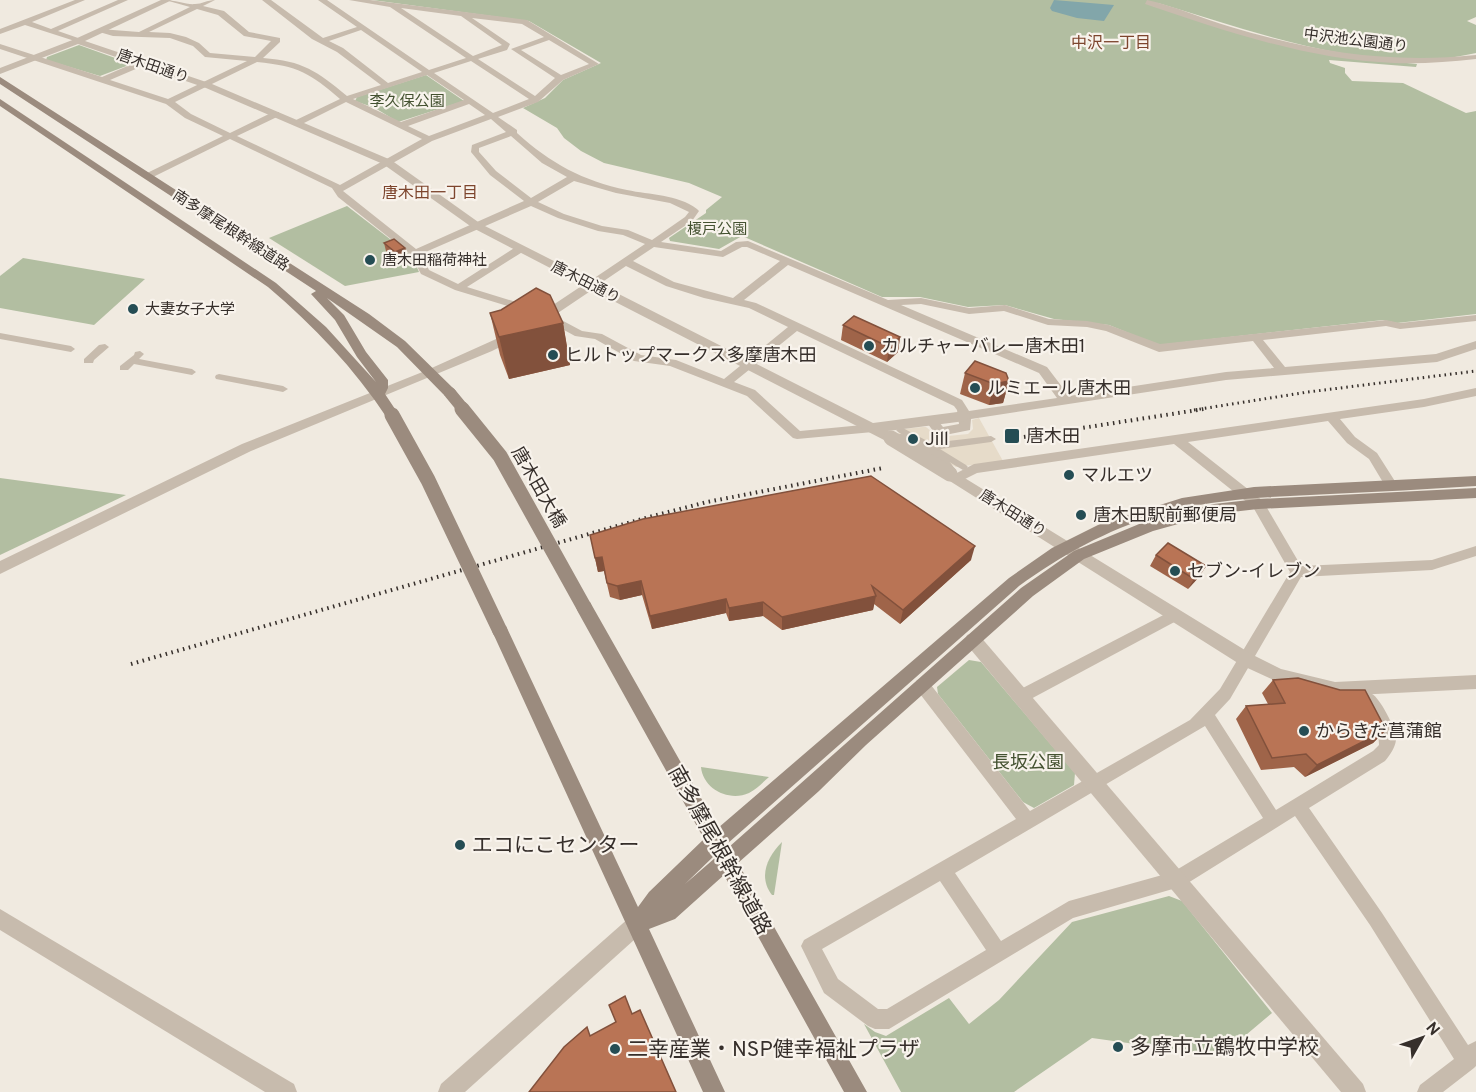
<svg xmlns="http://www.w3.org/2000/svg" width="1476" height="1092" font-family="Overpass,'Noto Sans JP',sans-serif">
<style>
.green{fill:#b2bea1}
.plaza{fill:#e6dbc9}
.water{fill:#82a6aa}
.lines{fill:none;stroke-linecap:round;stroke-linejoin:round}
.pedestrian{fill:#c7bbad;fill-rule:evenodd}
.minor{fill:#c7bbad;fill-rule:evenodd}
.tertiary{fill:#c7bbad;fill-rule:evenodd}
.secondary{fill:#9b8b7e;fill-rule:evenodd}
.rail-far1{stroke:#362f2b;stroke-width:3;stroke-dasharray:1.5 4;stroke-linecap:butt}
.rail{stroke:#362f2b;stroke-width:4;stroke-dasharray:1.5 4.5;stroke-linecap:butt}
.minor-bridge{stroke:#c7bbad;stroke-width:14}
.tertiary-bridge{stroke:#c7bbad;stroke-width:15}
.secondary-bridge-far1{stroke:#9b8b7e;stroke-width:12}
.secondary-bridge{stroke:#9b8b7e;stroke-width:15}
.wall{fill:#9f6449}
.shaded-wall{fill:#82513c}
.building{fill:#b97455;stroke:#82513c;stroke-width:1.5}
.poi-dot{fill:#254d54;stroke:#f8f3ec;stroke-width:2}
.labels{text-anchor:middle;stroke-width:4.5;stroke-linejoin:round;paint-order:stroke}
.far-street-label{font-size:15px;fill:#362f2b;stroke:#f8f3ec}
.far-park-label{font-size:15px;fill:#445231;stroke:#f8f3ec}
.far-poi-label{font-size:15px;fill:#362f2b;stroke:#f8f3ec;text-anchor:start}
.far-neighbourhood-label{font-size:16px;fill:#7d452d;stroke:#f8f3ec}
.poi-label{font-size:18px;fill:#362f2b;stroke:#f8f3ec;text-anchor:start}
.street-label{font-size:18px;fill:#362f2b;stroke:#f8f3ec}
.park-label{font-size:18px;fill:#445231;stroke:#f8f3ec}
.near-poi-label{font-size:21px;fill:#362f2b;stroke:#f8f3ec;text-anchor:start}
.near-street-label{font-size:21px;fill:#362f2b;stroke:#f8f3ec}
</style>
<rect width="100%" height="100%" fill="#f0eae0"/>
<g class="green">
<path d="M372,0H1476V17L1467,21L1476,25V53C1461,56 1446,59 1431,60C1339,64 1245,29 1158,3L1153,6L1294,48L1336,56L1417,64L1416,67L1329,60L1330,63L1345,68V73L1352,81L1403,83L1466,113L1476,111V314L1397,323L1383,320L1158,345L1109,325L1054,319L1005,305L968,307L920,297H882L742,236L719,249L670,241L669,238L706,213V210L722,197L689,183L604,163L581,151L564,138L557,128L523,108L545,98L563,80L601,63L529,21Z"/>
<polygon points="79,45 129,63 129,65 100,76 46,60 47,57"/>
<polygon points="426,75 464,101 398,122 375,108 355,101 357,97"/>
<polygon points="347,206 412,256 419,272 345,286 269,238"/>
<polygon points="23,258 145,279 94,325 0,308 0,276"/>
<polygon points="0,478 126,495 0,555"/>
<polygon points="969,660 981,662 1075,773 1074,785 1034,808 1023,802 938,694 937,687"/>
<path d="M701,767L769,777C763,782 757,789 749,793C729,802 703,789 701,767Z"/>
<path d="M782,842L774,895H772C758,877 767,857 782,842Z"/>
<polygon points="1169,896 1182,901 1272,1013 1221,1056 1092,1038 1014,1092 901,1092 864,1024 875,1032 886,1036 949,998 969,1024 999,1000 1072,922"/>
</g>
<polygon class="plaza" points="979,418 1003,461 956,467 897,434 904,429 922,427 926,427 938,437 968,434 973,429 972,420"/>
<polygon class="water" points="1054,0 1114,5 1104,21 1077,18 1052,11 1050,8"/>
<g class="lines">
<g class="pedestrian">
<polygon points="0,333 71,346 75,349 71,352 0,339"/>
<polygon points="105,344 109,347 94,360 93,363 84,363 84,359 99,345"/>
<polygon points="140,351 144,354 139,359 192,369 196,372 192,375 134,364 128,370 120,370 120,366 134,355 135,352"/>
<polygon points="219,374 283,386 288,389 283,392 216,379 215,377 216,375"/>
<polygon points="901,427 931,443 991,436 996,439 991,442 940,449 966,465 968,467 966,469 963,470 898,432 896,430"/>
</g>
<g class="minor">
<polygon points="75,0 85,0 32,22 51,29 118,0 128,0 58,31 81,39 81,43 25,25 0,34 0,29"/>
<path d="M165,0C175,0 187,5 195,4C202,4 207,0 215,0L203,6L224,11L249,32L280,38V42L263,58C303,61 317,71 347,96L381,85L337,52L312,39L262,0H271L323,38L357,27L318,0H327L429,70L466,58L390,7L349,0H370L527,20L599,64L563,80L538,102L498,117L517,130V133C550,163 583,181 627,190C650,195 677,194 697,209L699,211L692,221L661,242L721,251L736,242L748,241L888,300L921,298L969,308L1005,305L1049,319L1087,321L1109,325L1160,344L1386,320L1400,323L1476,315V321L1400,329L1386,326L1263,340L1285,367L1436,354L1476,341V349L1437,362L1226,380L971,419L970,430L940,436L936,435L925,420L927,417H935L943,427L959,424L957,410L954,406L797,331L734,382L755,390L800,431L873,424L879,428L873,432L797,439L793,438L747,396L670,366L634,361L595,339L575,336L544,319V315H552L582,331L602,334L641,355L676,360L724,379L788,327L749,308L704,298L666,286L626,266L595,287H587V283L645,244L623,235L598,231L558,218L531,206L421,254L429,270L458,284L516,247H524V251L467,287L532,307L533,309L532,311H524L455,290L421,274L411,255L338,197L332,188L230,139L151,178H145V174L223,136L185,118L166,104L0,49V44L102,77L139,61H145V65L110,80L168,99L247,61L205,57L193,46L170,38L113,36L96,31L100,29L139,32L190,7ZM401,8L461,16L502,45L473,56ZM197,9L218,15L244,36L271,41L255,57L210,53L199,43L186,37L170,33L149,32ZM472,18L522,24L544,37L511,49L555,78L535,96L478,59L507,50L510,44ZM361,30L422,72L388,83L343,48L329,41ZM549,40L589,64L561,75L521,50ZM471,61L529,99L493,113L434,73ZM257,62C298,66 310,73 340,99L294,121V125H300L346,102L422,139L340,185L237,136L279,116V112H273L230,133L191,114L175,102ZM427,75L464,100L401,122L353,99ZM469,104L485,115L429,136L408,126ZM491,119L506,132L472,145L471,152L490,175L524,201L416,249L343,191L432,141ZM511,136L542,163L567,177L531,198L496,171L479,152V148ZM574,181L616,193L670,203L689,212L685,217L652,240L628,230L602,226L564,214L538,202ZM654,247L723,257L742,247H747L780,261L733,298L674,282L633,261ZM788,265L1039,373L1057,398L969,411L962,400L756,303L744,300ZM921,304L969,314L1004,311L1048,325L1087,327L1106,331L1159,352L1253,341L1274,368L1226,372L1069,396L1047,367L901,305Z"/>
<path d="M1147,0C1175,6 1203,19 1231,27C1315,52 1388,64 1476,55V59C1448,62 1422,64 1394,63C1309,60 1225,31 1145,4Z"/>
<path d="M1476,388V396L1424,407L1340,419L1355,437L1377,453L1398,486L1392,491L1387,489L1369,459L1347,443L1328,421L1188,442L1263,501L1301,566L1432,560L1476,546V556L1432,570L1301,577L1230,699L1215,715L1276,810L1373,751L1379,745L1378,729L1360,699L1363,694C1367,693 1368,692 1372,694C1380,698 1397,730 1396,740C1395,748 1390,755 1385,761L1309,808L1382,913L1468,1045L1476,1041V1066L1474,1068L1443,1092H1417L1420,1085L1454,1059L1370,925L1295,816L1183,886L1073,918L889,1029H875L868,1026L824,993L801,946L804,940L1016,819L917,690L914,685L917,680L922,679L927,680L1030,811L1190,720L1220,689L1290,572L1253,507L1174,444L977,473L957,483L951,478L953,475L974,464L1424,399ZM1205,726L1263,818L1173,872L1069,901L1001,941L955,873ZM940,881L986,950L887,1009H878L838,979L822,949Z"/>
<polygon points="1175,609 1180,611 1182,615 1180,619 1027,701 1022,703 1017,701 1014,696 1017,691"/>
</g>
<g class="tertiary">
<polygon points="161,0 172,0 85,41 212,84 391,160 481,224 873,423 965,411 972,416 965,421 888,431 898,438 891,443 886,441 592,290 543,323 535,323 535,317 583,285 473,228 383,164 206,88 78,44 0,74 0,68 75,39"/>
<polygon points="516,330 520,331 520,337 492,351 251,451 0,574 0,561 242,444 425,371"/>
<polygon points="950,469 1253,655 1281,669 1335,682 1476,675 1476,689 1335,696 1278,682 1241,665 945,478 943,474"/>
<polygon points="973,633 979,635 1363,1084 1366,1092 1341,1092 967,645 965,640 967,635"/>
<polygon points="0,909 294,1084 297,1092 265,1092 0,930"/>
<polygon points="637,914 644,917 647,924 644,931 465,1092 438,1092 441,1084 630,917"/>
</g>
<g class="secondary">
<path d="M0,77L369,314L405,341L455,390L457,393L455,396H445L397,347L327,298L344,315L366,352L388,380V388L385,394L399,415L392,420L387,418C354,368 314,326 268,287L0,106V99L276,283L326,327L376,382L357,357L335,320L311,294L316,291L0,84Z"/>
<path d="M1476,476V486C1427,489 1378,492 1330,494C1271,497 1213,498 1157,515C1107,530 1062,555 1019,586L727,844L729,847L1021,588L1074,551L1144,522L1214,504L1258,499L1476,488V498L1258,509L1214,514L1153,531L1084,559L1033,596L866,745L819,791L738,863L867,1092H844L724,875L675,919L649,929L725,1092H703L492,631L494,626L500,624L506,626L638,907L649,892L704,839L578,612L576,607L578,602L584,601L590,602L718,828L1009,578L1052,548L1100,524L1182,498L1254,487ZM714,856L715,858L685,884Z"/>
</g>
<polyline class="rail-far1" points="1194,410 1308,392 1476,371"/>
<g class="rail">
<polyline points="1024,437 1204,409"/>
<polyline points="131,664 649,517 707,502 883,468"/>
</g>
<path class="minor-bridge" d="M901,441C922,447 938,456 950,474"/>
<polyline class="tertiary-bridge" points="891,438 950,474"/>
<polyline class="secondary-bridge-far1" points="450,393 464,410"/>
<g class="secondary-bridge">
<polyline points="462,409 500,456 584,607"/>
<polyline points="392,415 428,480 500,631"/>
</g>
</g>
<g class="wall">
<polygon points="384,243 405,248 407,255 397,260 386,251"/>
<polygon points="501,310 563,323 570,365 509,379 500,355 490,313"/>
<polygon points="843,325 900,337 898,352 887,362 841,340"/>
<polygon points="965,373 1009,381 1003,403 989,405 960,394"/>
<polygon points="590,535 971,560 900,624 874,604 873,610 782,630 763,616 729,621 726,613 652,629 642,595 620,600 610,597 604,571 598,572"/>
<polygon points="1156,555 1206,566 1199,577 1188,589 1150,566"/>
<polygon points="1273,680 1386,730 1373,743 1305,777 1294,767 1261,770 1236,719 1246,706 1268,704 1262,693"/>
</g>
<g class="shaded-wall">
<polygon points="405,248 407,255 397,260 395,252"/>
<polygon points="563,323 570,365 509,379 499,337"/>
<polygon points="900,337 898,352 887,362 889,347"/>
<polygon points="1009,381 1003,403 989,405 994,384"/>
<polygon points="975,546 971,560 900,624 903,610"/>
<polygon points="602,557 604,571 598,572 595,558"/>
<polygon points="1206,566 1199,577 1188,589 1194,579"/>
<polygon points="641,581 642,595 620,600 617,586"/>
<polygon points="876,596 873,610 782,630 782,617"/>
<polygon points="726,599 726,613 652,629 650,616"/>
<polygon points="763,602 763,616 729,621 729,608"/>
<polygon points="1386,730 1373,743 1305,777 1317,765"/>
</g>
<g class="building">
<polygon points="394,239 405,248 395,252 384,243"/>
<polygon points="536,288 550,295 563,323 499,337 490,313 501,310"/>
<polygon points="854,316 900,337 889,347 843,325"/>
<polygon points="975,361 1006,373 1009,381 994,384 965,373"/>
<polygon points="871,476 975,546 903,610 872,586 876,596 782,617 763,602 729,608 726,599 650,616 641,581 617,586 607,583 602,557 595,558 590,535 643,519"/>
<polygon points="1168,543 1206,566 1194,579 1156,555"/>
<polygon points="1298,678 1340,690 1365,690 1386,730 1317,765 1306,754 1272,758 1246,706 1285,703 1273,680"/>
<polygon points="625,996 632,1014 640,1010 676,1092 529,1092 564,1047 587,1027 590,1036 616,1022 609,1005"/>
</g>
<g class="poi-dot">
<circle cx="370" cy="260" r="6"/>
<circle cx="133" cy="309" r="6"/>
<circle cx="869" cy="346" r="6"/>
<circle cx="553" cy="355" r="6"/>
<circle cx="975" cy="388" r="6"/>
<rect x="1004" y="428" width="16" height="16" rx="3"/>
<circle cx="913" cy="439" r="6"/>
<circle cx="1069" cy="475" r="6"/>
<circle cx="1081" cy="515" r="6"/>
<circle cx="1175" cy="571" r="6"/>
<circle cx="1304" cy="731" r="6"/>
<circle cx="460" cy="845" r="6"/>
<circle cx="1118" cy="1047" r="6"/>
<circle cx="615" cy="1049" r="6"/>
</g>
<g class="labels">
<g class="far-street-label">
<text transform="translate(1356 40) rotate(7)" y="5">中沢池公園通り</text>
<text transform="translate(153 66) rotate(19)" y="5">唐木田通り</text>
<text transform="translate(231 230) rotate(33)" y="5">南多摩尾根幹線道路</text>
<text transform="translate(586 282) rotate(27)" y="5">唐木田通り</text>
<text transform="translate(1013 513) rotate(32)" y="5">唐木田通り</text>
</g>
<g class="far-park-label">
<text x="407" y="106">李久保公園</text>
<text x="717" y="234">榎戸公園</text>
</g>
<g class="far-poi-label">
<text x="382" y="265">唐木田稲荷神社</text>
<text x="145" y="314">大妻女子大学</text>
</g>
<g class="far-neighbourhood-label">
<text x="1111" y="48">中沢一丁目</text>
<text x="430" y="198">唐木田一丁目</text>
</g>
<g class="poi-label">
<text x="881" y="352">カルチャーバレー唐木田1</text>
<text x="565" y="361">ヒルトップマークス多摩唐木田</text>
<text x="987" y="394">ルミエール唐木田</text>
<text x="1026" y="442">唐木田</text>
<text x="925" y="445">Jill</text>
<text x="1081" y="481">マルエツ</text>
<text x="1093" y="521">唐木田駅前郵便局</text>
<text x="1187" y="577">セブン-イレブン</text>
<text x="1316" y="737">からきだ菖蒲館</text>
</g>
<g class="street-label">
<text transform="translate(539 487) rotate(60)" y="6">唐木田大橋</text>
</g>
<g class="park-label">
<text x="1028" y="768">長坂公園</text>
</g>
<g class="near-poi-label">
<text x="472" y="852">エコにこセンター</text>
<text x="1130" y="1054">多摩市立鶴牧中学校</text>
<text x="627" y="1056">二幸産業・NSP健幸福祉プラザ</text>
</g>
<g class="near-street-label">
<text transform="translate(720 850) rotate(61)" y="7">南多摩尾根幹線道路</text>
</g>
</g>
<g transform="translate(1422 1038) rotate(50)" stroke="#f8f3ec" stroke-width="4.5" paint-order="stroke">
<path d="M0-4.5L10 22L0 15L-10 22Z" fill="#362f2b"/>
<text y="-9" font-size="16" font-weight="bold" text-anchor="middle" fill="#362f2b">N</text>
</g>
</svg>
